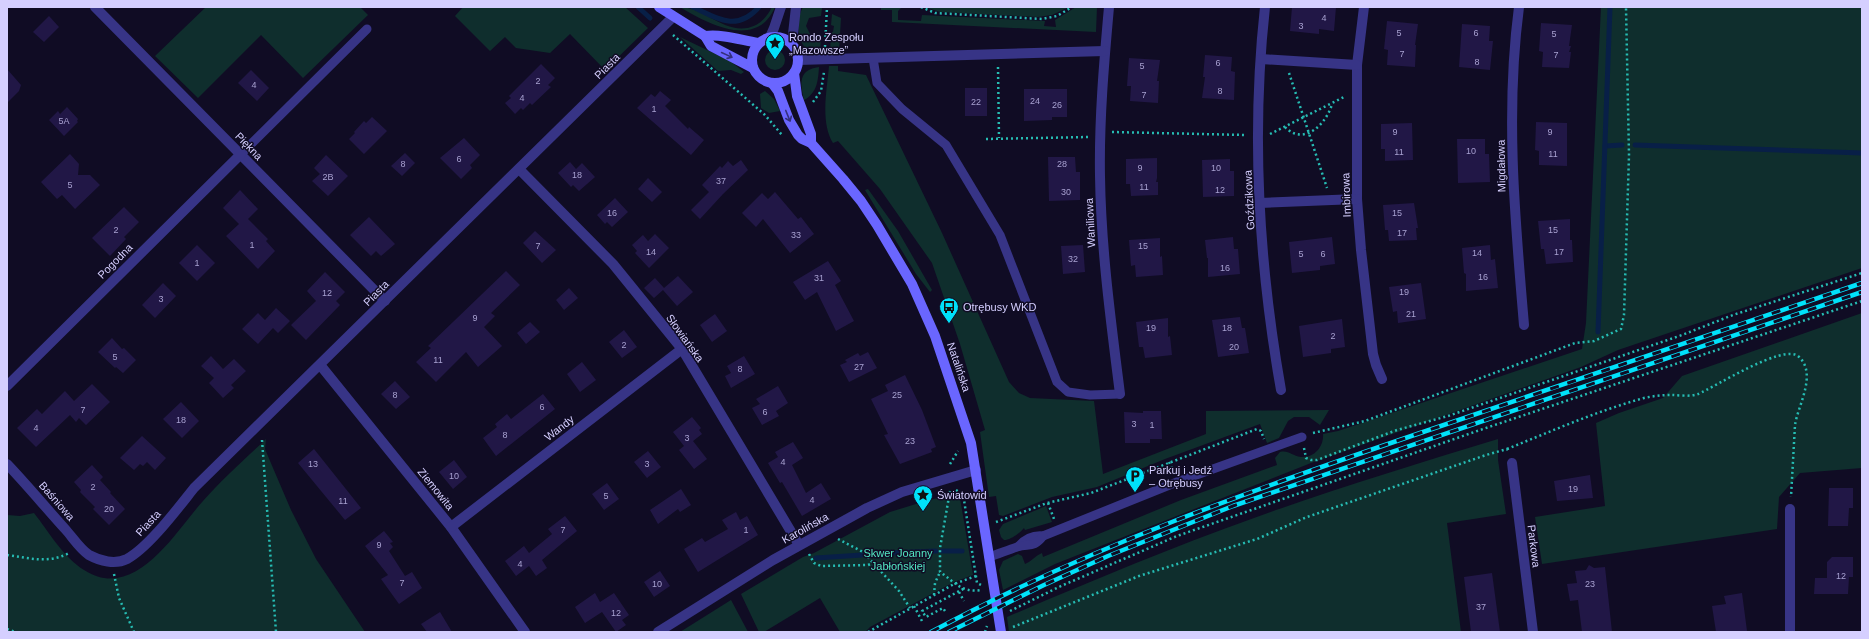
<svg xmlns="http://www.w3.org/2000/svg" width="1869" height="639" font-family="Helvetica,sans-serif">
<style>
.green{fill:#0f2e2d}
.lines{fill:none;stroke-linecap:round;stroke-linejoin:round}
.stream{stroke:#081f47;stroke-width:5}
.building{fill:#211746}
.path{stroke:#26bcb3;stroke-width:2.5;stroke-dasharray:2 3;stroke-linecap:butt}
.lane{stroke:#373486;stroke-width:9}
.street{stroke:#373486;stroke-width:10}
.secondary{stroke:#6a66ff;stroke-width:10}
.rail-casing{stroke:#00e1fa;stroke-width:4.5}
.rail{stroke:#100c24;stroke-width:3;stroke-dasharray:9;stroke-linecap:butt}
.oneway{stroke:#34307c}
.labels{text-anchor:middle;stroke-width:3;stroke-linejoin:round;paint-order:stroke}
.number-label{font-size:9px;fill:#a8a1d1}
.poi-label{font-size:11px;fill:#d5cfff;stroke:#100c24;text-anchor:start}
.street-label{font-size:11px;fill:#d5cfff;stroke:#100c24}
.park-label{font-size:11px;fill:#53e7c2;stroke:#100c24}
</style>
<rect width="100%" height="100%" fill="#100c24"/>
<g class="green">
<polygon points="206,7 360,7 368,15 303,78 261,35 198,98 155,56"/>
<polygon points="463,7 625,7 648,28 605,70 570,34 550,53 516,48 505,37 490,51 455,16"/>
<path d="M680,7C706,7 728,39 756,25C763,21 768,15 772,7H775C757,50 708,24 680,7Z"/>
<path d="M803,7L822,8L821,16L809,18L806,26L810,34L821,36L820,54C797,54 794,23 803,7Z"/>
<polygon points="841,7 902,7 898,11 898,20 921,21 922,15 1045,21 1044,26 1056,27 1055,20 1076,7 1097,7 1096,32 892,22 892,10 881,10 881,8"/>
<polygon points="925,7 1069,7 1052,15 1038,17 940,12"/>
<path d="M1601,7H1862V268L1618,350L1581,367L1311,463L1055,564L1003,590L999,570L1003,561L1018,554L1022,556L1025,564C1032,561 1035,556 1042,553L1043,557L1181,500L1277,465L1275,458L1280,452C1289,450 1292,456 1301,457C1315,458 1324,446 1323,434L1338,431L1582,349L1586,323Z"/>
<polygon points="832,14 841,18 839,52 830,53 831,32 833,32 834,26 831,25"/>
<polygon points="680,37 730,61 744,72 741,74 731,70 718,71"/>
<circle cx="775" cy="60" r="10"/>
<path d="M829,66H838V71L866,75L942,233L1009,382L1019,393L1030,398L1094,401L1103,474L1206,434V411L1329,410L1320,425L1309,417H1294L1288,421L1279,438L1267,443L1260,424L1165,459L1097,487L1052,497L1003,516L999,515L996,496L989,497L980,432L985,430L960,344L932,263L880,189L838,141L833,143C820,122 827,90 829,66Z"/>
<path d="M819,67C818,81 817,93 804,100C800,83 798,70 819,67Z"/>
<polygon points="765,91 774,99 780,111 769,113 761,108 760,94"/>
<polygon points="868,189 898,231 932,290 930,292 916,274 865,190"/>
<polygon points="1862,313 1862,468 1800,473 1779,497 1777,529 1542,564 1535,517 1605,506 1596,423 1619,413 1663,398 1682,376"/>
<path d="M266,439L265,449L273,468L291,510L316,559L365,632H7V515L20,516L34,513C49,532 63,557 84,570C135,603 175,532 203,501C222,479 245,459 266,439Z"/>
<path d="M1498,439V460L1506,514L1447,523L1461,632H1009L1007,617C1089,582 1170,548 1254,518C1334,489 1416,464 1498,439Z"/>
<polygon points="957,494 960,498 973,575 954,582 870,627 865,632 840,632 820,598 764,632 759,632 741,594 803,557 814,553 890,512 929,500"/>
<path d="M1046,506L1052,522L1025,530L1024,528C1021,532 1011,540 1004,540L1001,537L999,530L1003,524Z"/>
<polygon points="731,600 748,632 680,632"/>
</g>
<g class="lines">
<g class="stream">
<polyline points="638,7 650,18"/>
<path d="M693,7C718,19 737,32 759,7"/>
<polyline points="1635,145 1862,153"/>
<polyline points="1605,146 1622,145"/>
<polyline points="1598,332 1610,7"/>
<polyline points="942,551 962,551"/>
<polyline points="868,554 936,551"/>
<polyline points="816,558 862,555"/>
</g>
</g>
<g class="building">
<polygon points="1292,7 1336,7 1334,31 1319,29 1319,34 1290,31"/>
<polygon points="49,16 59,27 44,42 33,32"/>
<polygon points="1387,21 1418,24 1415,45 1416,45 1415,67 1387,65 1388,50 1384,49"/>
<polygon points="1541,23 1572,25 1569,46 1571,46 1569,52 1571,52 1569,68 1542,67 1543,52 1539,51"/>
<polygon points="1462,24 1490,26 1489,41 1493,41 1490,70 1459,67"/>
<polygon points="1205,55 1232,57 1231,71 1235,72 1234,100 1202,98 1205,77 1203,77"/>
<polygon points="1129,58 1160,60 1157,81 1159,81 1158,103 1130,101 1131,86 1127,86"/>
<polygon points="541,64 555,78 548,85 551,87 532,105 530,103 523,110 521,108 515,114 505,103 511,98 509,96"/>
<polygon points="7,69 21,85 19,91 7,103"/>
<polygon points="251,70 269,88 257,101 238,83"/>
<rect x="965" y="88" width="22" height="28"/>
<polygon points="1024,89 1067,89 1067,117 1052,117 1052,120 1024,121"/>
<polygon points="660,91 671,100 665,106 688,129 689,127 704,140 691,155 637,108 651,94 655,97"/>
<polygon points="67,107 78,119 77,121 78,122 64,136 49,120 58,111 60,114"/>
<polygon points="372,117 387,131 364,154 349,139 355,133 354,132 364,121 366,123"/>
<polygon points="1536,122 1567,123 1567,166 1539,165 1539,151 1535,150"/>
<polygon points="1412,123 1413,160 1385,161 1385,149 1381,149 1381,124"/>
<polygon points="464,138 480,155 470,165 472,168 461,179 440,158"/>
<polygon points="1457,139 1485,139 1485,154 1489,154 1490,182 1458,183"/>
<polygon points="405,153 415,163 402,176 391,166"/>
<polygon points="70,154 79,164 78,175 90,175 100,185 75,209 62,195 57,199 41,182"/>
<polygon points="326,155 348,176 328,196 312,181 320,174 314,168"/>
<polygon points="1048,157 1075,157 1076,172 1080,172 1080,200 1049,201"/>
<polygon points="1157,158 1157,178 1156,182 1158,182 1158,195 1131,196 1130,184 1126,184 1126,159"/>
<polygon points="1230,159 1230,171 1234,171 1234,196 1203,197 1202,160"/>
<polygon points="741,160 748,170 723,194 700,219 691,210 709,192 702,185 720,166 722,168 728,161 733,166"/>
<polygon points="570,162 576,169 582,163 595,177 579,191 573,185 571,187 558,173"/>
<polygon points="648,178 662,192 652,202 638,189"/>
<polygon points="240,190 258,209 248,219 268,239 266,241 275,251 258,269 226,236 239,224 223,208"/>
<polygon points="775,192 798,219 801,217 814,234 790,253 763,219 756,227 742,213 762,193 768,199"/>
<polygon points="615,198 628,212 612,227 607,222 605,224 597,215"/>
<polygon points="1414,203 1418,228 1416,228 1417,240 1389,241 1388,230 1385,230 1383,205"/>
<polygon points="124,207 139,222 124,237 126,239 110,256 92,238"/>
<polygon points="369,217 395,244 381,256 376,251 371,256 350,235"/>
<polygon points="1570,219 1570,240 1572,240 1573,262 1546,264 1544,249 1541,249 1538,221"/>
<polygon points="535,231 556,250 542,263 523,243"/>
<polygon points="655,234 669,248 649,268 635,253 637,251 632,245 643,235 648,241"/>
<polygon points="1233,237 1234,249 1238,249 1240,274 1208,277 1208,258 1207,258 1205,240"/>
<polygon points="1332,237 1335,264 1320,266 1320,270 1292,273 1289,242"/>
<polygon points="1160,238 1160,257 1162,256 1163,275 1136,277 1135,265 1131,266 1129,240"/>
<polygon points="197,245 215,263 197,281 179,263"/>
<polygon points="1083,245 1085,272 1063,274 1061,246"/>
<polygon points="1490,245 1491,260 1495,259 1498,288 1466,291 1466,274 1464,273 1462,248"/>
<polygon points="828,261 841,281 835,285 854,321 836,331 817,292 805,300 793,282"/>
<polygon points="506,271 520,285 491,313 495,316 484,327 502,346 478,367 466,352 436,382 416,362 431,348 428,346"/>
<polygon points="325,272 345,292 336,301 340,305 306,340 291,325 316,301 307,291"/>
<polygon points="678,276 693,292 677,306 663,290 654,298 644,288 655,278 664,288"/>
<polygon points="163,283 176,296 155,318 142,305"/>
<polygon points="1421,283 1426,319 1398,323 1397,311 1393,312 1389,287"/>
<polygon points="569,288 578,298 564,310 556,300"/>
<polygon points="276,308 290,321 278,333 273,328 258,344 242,329 258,313 265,320"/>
<polygon points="715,314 727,331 712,342 700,325"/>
<polygon points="1240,317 1242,328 1245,328 1249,353 1218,357 1212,320"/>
<polygon points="1168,318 1168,337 1170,336 1172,355 1145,358 1143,347 1139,347 1136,322"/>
<polygon points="1342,319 1345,347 1331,349 1331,353 1303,357 1299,326"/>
<polygon points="530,322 540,332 526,344 517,333"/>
<polygon points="624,330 637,347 622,358 609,342"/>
<polygon points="112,338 122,349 124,348 136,360 123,373 116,367 115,368 98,352"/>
<polygon points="868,352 877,368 849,382 840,365 847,362 845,360 858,353 860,356"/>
<polygon points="211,356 223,369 234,359 246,371 231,385 234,388 223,398 209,383 214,378 201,366"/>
<polygon points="744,356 755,374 731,388 725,376 731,373 727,366"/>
<polygon points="582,362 596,380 580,392 567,374"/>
<polygon points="905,375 922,410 936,447 931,449 932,452 900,464 884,435 888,434 871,399 888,391 885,385"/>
<polygon points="395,381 410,397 396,409 381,394"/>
<polygon points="92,384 110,402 86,425 79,418 76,422 70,415 36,447 17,428 37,409 42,414 65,391 74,401"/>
<polygon points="778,386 788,403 776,411 779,416 762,425 752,408 760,404 756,399"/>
<polygon points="543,394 555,409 496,456 483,438 497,427 495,424 507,414 511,419"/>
<polygon points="181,402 199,421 182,438 163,419"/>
<polygon points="1143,411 1161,411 1162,439 1150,439 1150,443 1125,443 1124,412 1143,413"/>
<polygon points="692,417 701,428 699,430 702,434 693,441 707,459 694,469 679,450 684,446 673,432"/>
<polygon points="142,436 166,458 155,470 147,462 143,466 140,464 134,470 120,458"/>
<polygon points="793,442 803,458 792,465 806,493 821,483 831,499 802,516 782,482 780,483 768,463 778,457 775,452"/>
<polygon points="314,449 361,508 345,520 298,463"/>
<polygon points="648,451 661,467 647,478 634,462"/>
<polygon points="454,460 467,477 453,489 439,472"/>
<polygon points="92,465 103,477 100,480 111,492 110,493 125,509 109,525 93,509 95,507 80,492 81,490 74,482"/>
<polygon points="1590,475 1593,498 1557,501 1554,481"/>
<polygon points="607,483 619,499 604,510 592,494"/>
<polygon points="1829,488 1853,488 1853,508 1849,508 1848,526 1828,526"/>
<polygon points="681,489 691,505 680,512 678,509 658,524 650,510"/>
<polygon points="736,512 740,520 747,516 758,535 698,572 684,549 702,538 705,542 728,529 722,520"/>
<polygon points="565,516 577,531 542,560 547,568 536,576 529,566 516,576 505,561 524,546 529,553 552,534 548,529"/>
<polygon points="384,531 393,542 390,543 393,547 389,551 405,576 412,572 422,588 399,604 381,579 388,575 365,546"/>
<polygon points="1832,557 1853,557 1853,577 1849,577 1848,594 1814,594 1815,578 1827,578 1827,562"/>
<polygon points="1589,565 1594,568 1605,567 1612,632 1582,632 1578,600 1570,601 1567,584 1577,583 1575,571 1586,570"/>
<polygon points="660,571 670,586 654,597 644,582"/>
<polygon points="1492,573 1500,632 1471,632 1464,577"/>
<polygon points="595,593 600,602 614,593 629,615 622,620 626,625 616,632 602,612 585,623 575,607"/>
<polygon points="1742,593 1747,631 1716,632 1712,606 1726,604 1724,596"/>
<polygon points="440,612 452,632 427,632 421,624"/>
</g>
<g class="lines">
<g class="path">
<polyline points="921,7 935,13 1042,19 1057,16 1072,7"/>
<polyline points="673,35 765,115 782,135"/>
<polyline points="825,47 827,7"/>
<polyline points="998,67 999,138"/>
<polyline points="1289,73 1327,188"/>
<polyline points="813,102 821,91 824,72"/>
<path d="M1285,127C1304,147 1327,123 1332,104"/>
<polyline points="1112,132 1245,135"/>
<polyline points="1270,134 1344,97"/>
<polyline points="986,139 1088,137"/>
<polyline points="1313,433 1365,421 1575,343 1594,341 1621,329 1624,315 1629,155 1626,7"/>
<polyline points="262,440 276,632"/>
<polyline points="1304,448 1306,458 1311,460 1317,460 1397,430 1448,416 1682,335 1733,315 1862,273"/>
<path d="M1507,449C1552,431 1597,411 1644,398C1653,396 1662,395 1671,395C1679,395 1690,397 1698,394C1715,387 1782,344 1798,356C1818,373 1798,405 1795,425L1791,497"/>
<polyline points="1169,462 1173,470"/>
<polyline points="950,464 958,451"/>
<polyline points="956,490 962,494 964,500 977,583 981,585"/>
<path d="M950,491L940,548V572C955,582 961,593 981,590"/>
<polyline points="1048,503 1054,519"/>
<polyline points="996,522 1047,503 1091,493 1257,429 1261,431 1264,439"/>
<polyline points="838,539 863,552 899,591 910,608"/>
<polyline points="809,554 814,563 821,566 868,565 873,563"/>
<path d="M7,555C29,558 49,564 69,553"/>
<polyline points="114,574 119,598 134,632"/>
<polyline points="959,592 964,601"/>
<polyline points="934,595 935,583 940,572"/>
<polyline points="914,606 923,623"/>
<polyline points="945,611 943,608 926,617 922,611 965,588"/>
<polyline points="1010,611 1061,586 1177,536 1480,430 1862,301"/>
<polyline points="1013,627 1139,576 1257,539 1307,517 1486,455 1507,449 1509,452"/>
<polyline points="7,629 15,632"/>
<polyline points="868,632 954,584 976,576"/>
<polyline points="985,632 987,626"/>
</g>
<g class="lane">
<polyline points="873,58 877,83 902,109 946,145 1000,235 1057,382 1068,392 1090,395 1120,394"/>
<polyline points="241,154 367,29"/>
<path d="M1019,546C1026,538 1033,535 1043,536L1177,482L1302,437"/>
<path d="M989,557C998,554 1008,550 1017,547C1029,543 1033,549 1043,536"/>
</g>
<g class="street">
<polyline points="95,7 385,301"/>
<path d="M1109,7C1104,63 1099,120 1100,176C1101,249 1111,322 1120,394"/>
<path d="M1265,7C1251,134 1259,265 1281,390"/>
<polyline points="1364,7 1357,65 1357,199 1361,250 1373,354 1376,365 1382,379"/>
<path d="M1519,7C1505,113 1515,219 1524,325"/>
<polyline points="770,37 774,28 781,7"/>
<polyline points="792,43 796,7"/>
<polyline points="1261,59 1357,65"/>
<polyline points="798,60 1105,51"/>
<polyline points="519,169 613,264 682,349 799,545"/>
<polyline points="1260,203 1357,199"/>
<polyline points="321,366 451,527 525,632"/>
<polyline points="7,386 241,154"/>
<polyline points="1512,463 1533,632"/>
<path d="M7,464C28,486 46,508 66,530C73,538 80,549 89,555C100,561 115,565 127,559C149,547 178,508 194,488L673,17"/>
<polyline points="451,527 682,349"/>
<polyline points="658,632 773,560 867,508 902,492 976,470"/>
<polyline points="1790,632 1790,509"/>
</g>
<g class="secondary">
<polyline points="659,7 705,36 711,46 753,68"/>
<path d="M705,36C724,34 740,40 758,43"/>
<circle cx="775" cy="60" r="23"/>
<polyline points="794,73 797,96 811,134 811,143"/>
<polyline points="772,83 778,91 789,120 798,135 802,139 811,143 843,179 861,201 877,225 912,284 935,336 971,443 1001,632"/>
</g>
<defs>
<g id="rail">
<path d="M931,632C1091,546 1255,489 1426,431C1572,382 1717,332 1862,283"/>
<polyline points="949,632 1044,585 1108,556 1233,506 1862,292"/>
</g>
</defs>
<use href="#rail" class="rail-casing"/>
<use href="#rail" class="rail"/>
</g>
<defs><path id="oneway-shaft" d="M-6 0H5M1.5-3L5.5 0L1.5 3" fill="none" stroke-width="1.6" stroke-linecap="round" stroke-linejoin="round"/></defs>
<g class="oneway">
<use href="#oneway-shaft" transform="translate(727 55) rotate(25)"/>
<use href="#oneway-shaft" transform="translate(788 116) rotate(68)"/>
</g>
<defs>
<symbol id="sight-pin" viewBox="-11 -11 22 30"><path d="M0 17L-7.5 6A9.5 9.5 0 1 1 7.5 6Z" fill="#00e1fa" stroke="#100c24"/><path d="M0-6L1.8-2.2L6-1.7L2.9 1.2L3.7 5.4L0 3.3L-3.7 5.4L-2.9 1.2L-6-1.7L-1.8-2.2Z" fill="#111"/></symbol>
<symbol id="bus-pin" viewBox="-11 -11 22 30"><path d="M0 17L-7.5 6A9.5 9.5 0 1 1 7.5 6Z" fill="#00e1fa" stroke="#100c24"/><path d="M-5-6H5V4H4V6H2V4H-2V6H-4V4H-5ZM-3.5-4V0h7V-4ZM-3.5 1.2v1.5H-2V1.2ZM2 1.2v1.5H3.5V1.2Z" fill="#111"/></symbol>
<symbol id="parking-pin" viewBox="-11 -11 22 30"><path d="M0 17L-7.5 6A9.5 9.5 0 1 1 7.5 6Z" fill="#00e1fa" stroke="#100c24"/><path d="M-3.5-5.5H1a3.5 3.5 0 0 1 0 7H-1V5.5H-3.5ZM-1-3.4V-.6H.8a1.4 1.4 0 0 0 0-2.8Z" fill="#111"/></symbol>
</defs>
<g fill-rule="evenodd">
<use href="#sight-pin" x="764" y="32" width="22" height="30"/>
<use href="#bus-pin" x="938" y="296" width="22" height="30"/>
<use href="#parking-pin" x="1124" y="465" width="22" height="30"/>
<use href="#sight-pin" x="912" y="484" width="22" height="30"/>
</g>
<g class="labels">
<g class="number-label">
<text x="1324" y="21">4</text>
<text x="1301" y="29">3</text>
<text x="1399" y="36">5</text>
<text x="1476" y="36">6</text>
<text x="1554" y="37">5</text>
<text x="1402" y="57">7</text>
<text x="1556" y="58">7</text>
<text x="1477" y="65">8</text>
<text x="1218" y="66">6</text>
<text x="1142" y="69">5</text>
<text x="538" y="84">2</text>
<text x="254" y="88">4</text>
<text x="1220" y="94">8</text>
<text x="1144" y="98">7</text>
<text x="522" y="101">4</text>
<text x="1035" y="104">24</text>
<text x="976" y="105">22</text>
<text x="1057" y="108">26</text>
<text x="654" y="112">1</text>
<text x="64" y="124">5A</text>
<text x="1395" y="135">9</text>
<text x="1550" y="135">9</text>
<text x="1471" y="154">10</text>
<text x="1399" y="155">11</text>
<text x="1553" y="157">11</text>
<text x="459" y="162">6</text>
<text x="403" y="167">8</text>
<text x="1062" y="167">28</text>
<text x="1140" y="171">9</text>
<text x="1216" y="171">10</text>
<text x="577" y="178">18</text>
<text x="328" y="180">2B</text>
<text x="721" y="184">37</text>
<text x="70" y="188">5</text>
<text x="1144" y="190">11</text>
<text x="1220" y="193">12</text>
<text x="1066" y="195">30</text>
<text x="612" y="216">16</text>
<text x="1397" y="216">15</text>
<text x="116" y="233">2</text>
<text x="1553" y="233">15</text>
<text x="1402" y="236">17</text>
<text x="796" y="238">33</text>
<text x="252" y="248">1</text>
<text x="538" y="249">7</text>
<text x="1143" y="249">15</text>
<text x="651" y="255">14</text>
<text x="1559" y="255">17</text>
<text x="1477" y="256">14</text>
<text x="1301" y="257">5</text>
<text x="1323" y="257">6</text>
<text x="1073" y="262">32</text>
<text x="197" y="266">1</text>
<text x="1225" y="271">16</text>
<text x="1483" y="280">16</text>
<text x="819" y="281">31</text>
<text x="1404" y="295">19</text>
<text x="327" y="296">12</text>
<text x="161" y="302">3</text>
<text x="1411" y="317">21</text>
<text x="475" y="321">9</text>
<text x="1151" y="331">19</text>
<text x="1227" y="331">18</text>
<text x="1333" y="339">2</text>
<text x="624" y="348">2</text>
<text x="1234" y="350">20</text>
<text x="115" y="360">5</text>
<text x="438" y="363">11</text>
<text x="859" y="370">27</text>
<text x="740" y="372">8</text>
<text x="395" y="398">8</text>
<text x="897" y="398">25</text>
<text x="542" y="410">6</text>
<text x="83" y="413">7</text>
<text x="765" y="415">6</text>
<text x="181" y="423">18</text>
<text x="1134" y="427">3</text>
<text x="1152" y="428">1</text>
<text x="36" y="431">4</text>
<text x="505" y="438">8</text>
<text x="687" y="441">3</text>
<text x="910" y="444">23</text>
<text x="783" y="465">4</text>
<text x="313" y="467">13</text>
<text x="647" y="467">3</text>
<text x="454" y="479">10</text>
<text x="93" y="490">2</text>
<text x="1573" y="492">19</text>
<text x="606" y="499">5</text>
<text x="812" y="503">4</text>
<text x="343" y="504">11</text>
<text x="109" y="512">20</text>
<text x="563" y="533">7</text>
<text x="746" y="533">1</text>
<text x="379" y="548">9</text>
<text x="520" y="567">4</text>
<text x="1841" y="579">12</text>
<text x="402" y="586">7</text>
<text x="657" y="587">10</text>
<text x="1590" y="587">23</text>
<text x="1481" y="610">37</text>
<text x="616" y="616">12</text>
</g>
<g class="poi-label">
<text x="789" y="41">Rondo Zespołu<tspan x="789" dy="13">„Mazowsze”</tspan></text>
<text x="963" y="311">Otrębusy WKD</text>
<text x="1149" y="474">Parkuj i Jedź<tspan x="1149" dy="13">– Otrębusy</tspan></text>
<text x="937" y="499">Światowid</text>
</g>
<g class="street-label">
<text transform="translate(607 66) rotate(-45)" y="4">Piasta</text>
<text transform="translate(249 146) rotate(46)" y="4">Piękna</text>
<text transform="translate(1501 166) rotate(-91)" y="4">Migdałowa</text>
<text transform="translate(1346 195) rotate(-92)" y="4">Imbirowa</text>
<text transform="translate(1249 200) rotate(-93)" y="4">Goździkowa</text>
<text transform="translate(1090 223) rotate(-93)" y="4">Waniliowa</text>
<text transform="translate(115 261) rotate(-45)" y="4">Pogodna</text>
<text transform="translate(376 293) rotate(-45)" y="4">Piasta</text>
<text transform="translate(685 338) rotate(54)" y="4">Słowiańska</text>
<text transform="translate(959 367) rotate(71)" y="4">Natalińska</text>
<text transform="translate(559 428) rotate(-38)" y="4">Wandy</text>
<text transform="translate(436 489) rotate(51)" y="4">Ziemowita</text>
<text transform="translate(57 501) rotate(49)" y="4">Baśniowa</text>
<text transform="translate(148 523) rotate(-47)" y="4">Piasta</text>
<text transform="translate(805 528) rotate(-29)" y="4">Karolińska</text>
<text transform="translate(1534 546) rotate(83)" y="4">Parkowa</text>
</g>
<g class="park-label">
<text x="898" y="557">Skwer Joanny<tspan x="898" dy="13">Jabłońskiej</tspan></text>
</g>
</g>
<rect width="1869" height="639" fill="none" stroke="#d5cfff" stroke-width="16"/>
</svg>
